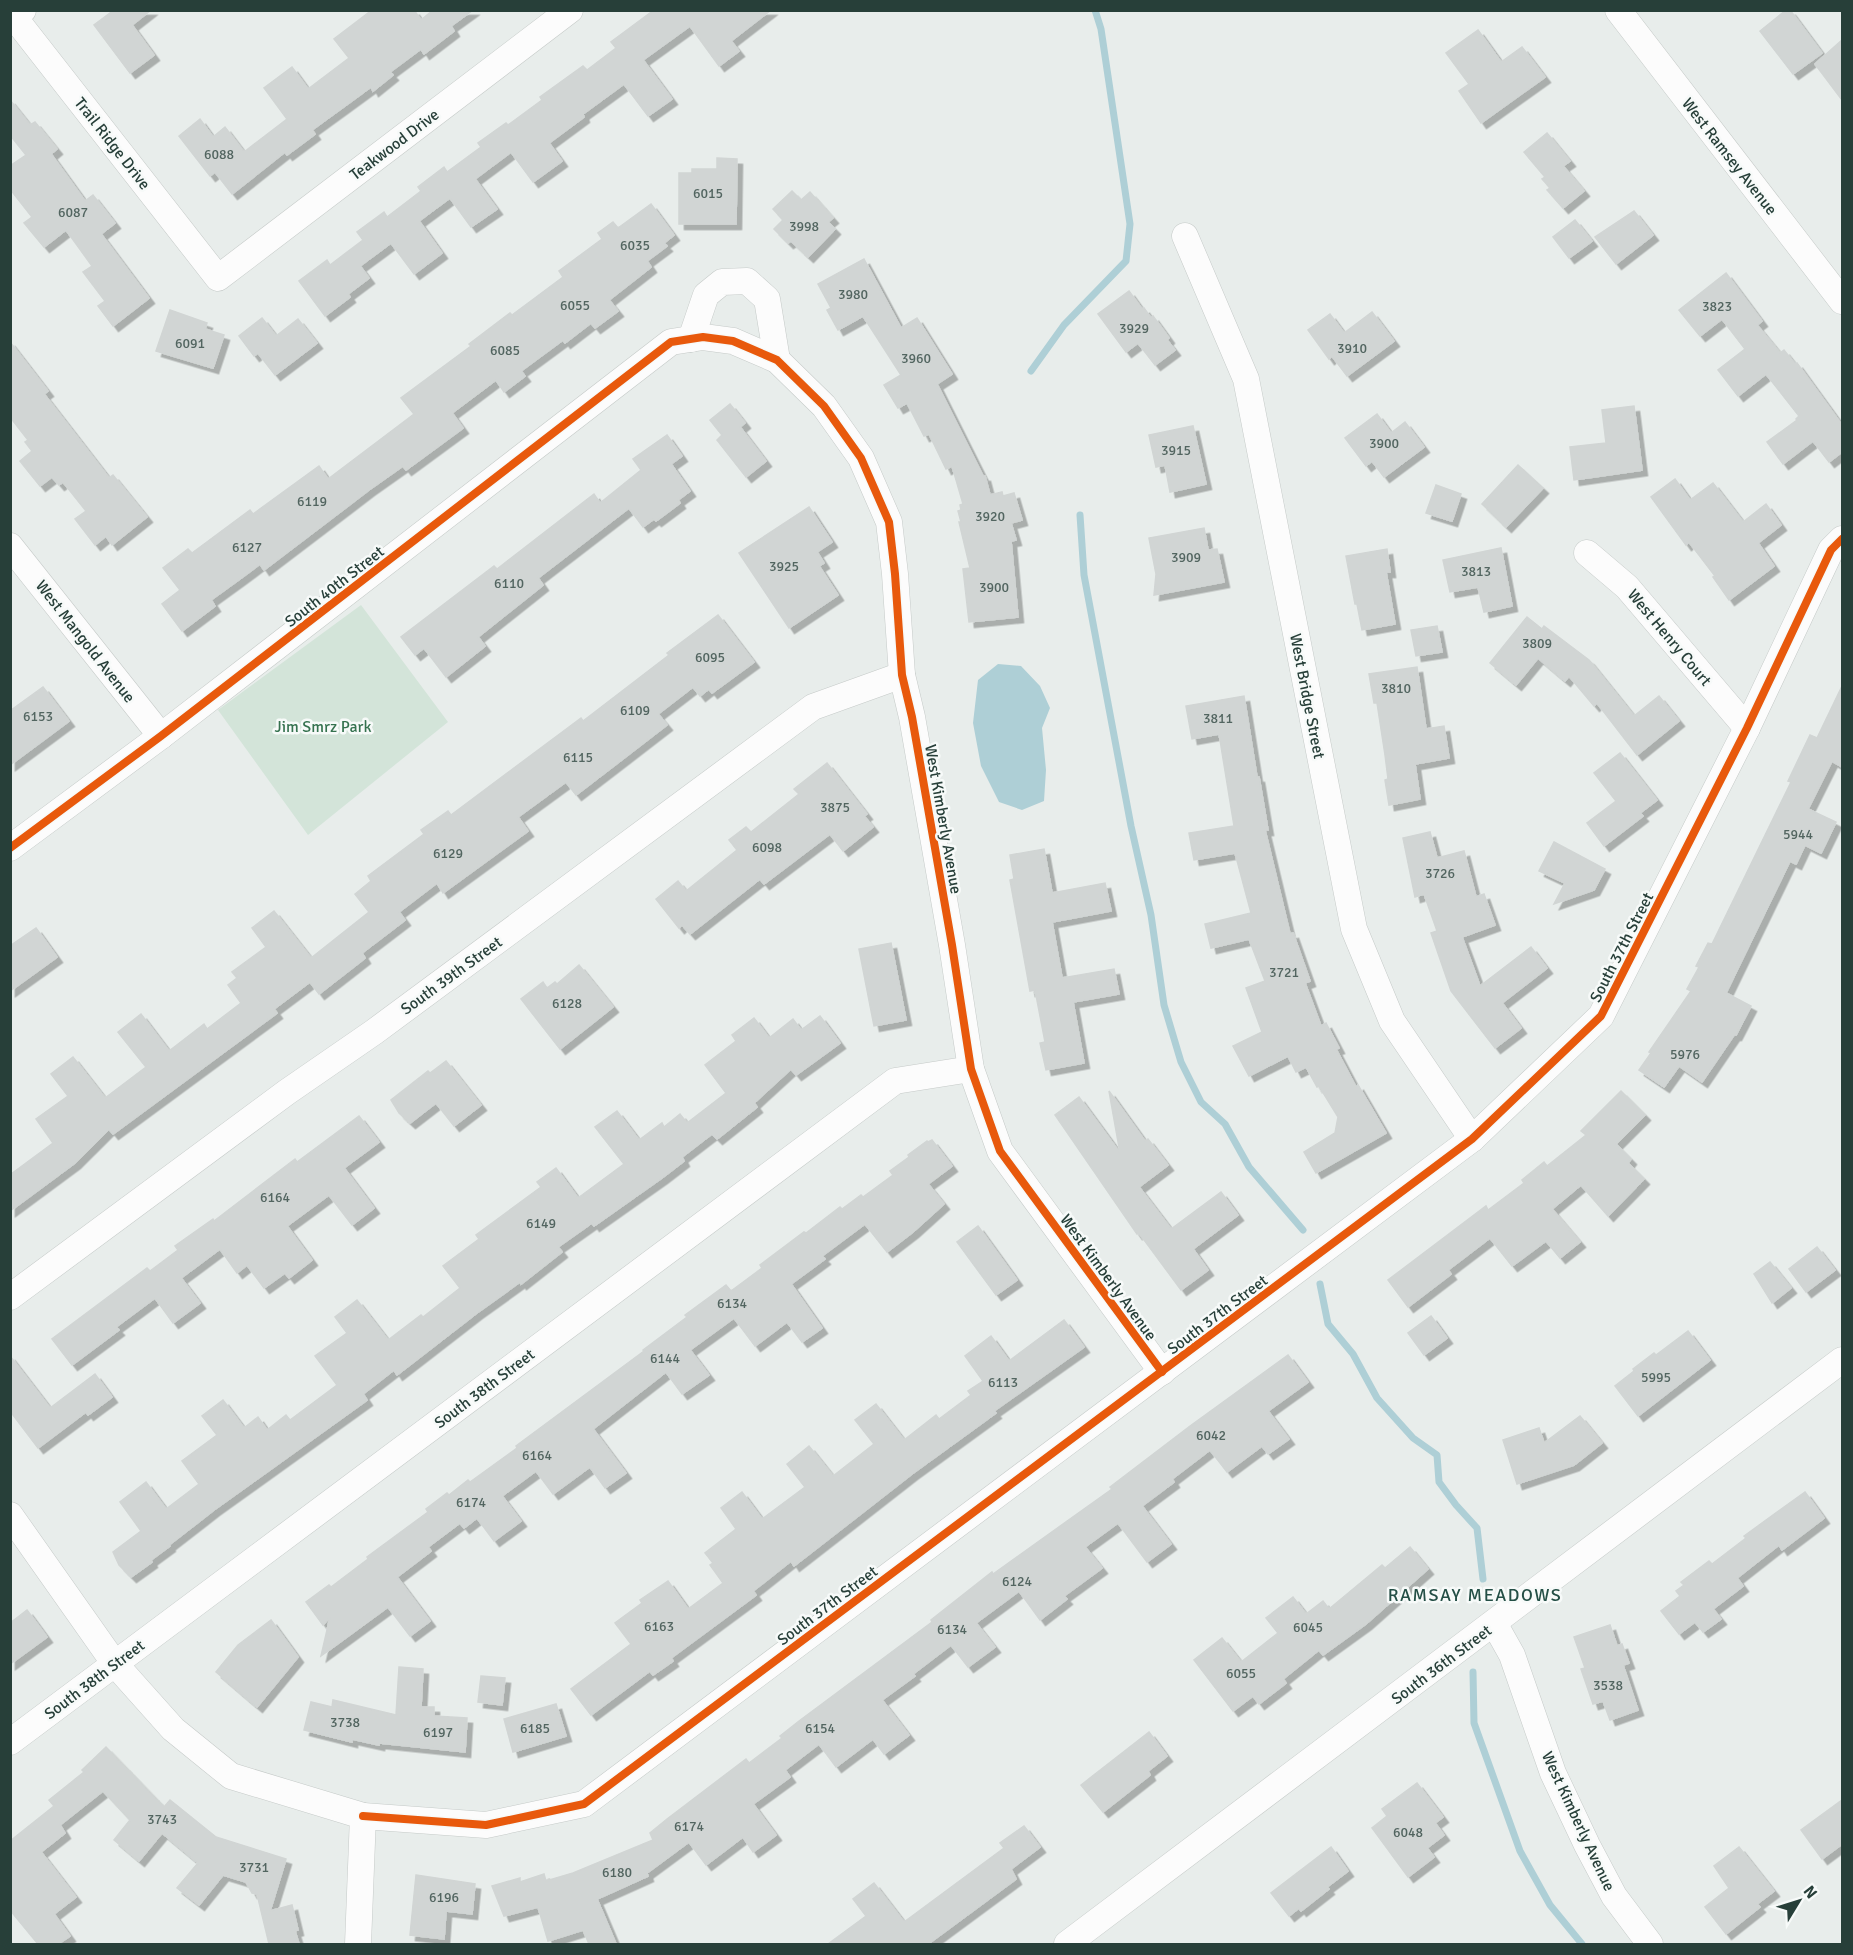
<svg xmlns="http://www.w3.org/2000/svg" width="1853" height="1955" font-family="Signika,sans-serif">
<style>
.green{fill:#d3e4d9}
.water{fill:#aecfd6}
.lines{fill:none;stroke-linecap:round;stroke-linejoin:round}
.stream{stroke:#aecfd6;stroke-width:7}
.building{fill:#d1d5d4;stroke:#d1d5d4;stroke-width:1.5;filter:url(#shadow)}
.minor-casing{stroke:#c5cac8;stroke-width:27}
.minor{stroke:#fcfcfc;stroke-width:26}
.cycleway-casing{stroke:#f7faf9;stroke-width:11}
.cycleway{stroke:#e8590c;stroke-width:8}
.labels{text-anchor:middle;stroke-width:5;stroke-linejoin:round;paint-order:stroke}
.number-label{font-size:14px;fill:#526560}
.street-label{font-size:16px;fill:#273f39;stroke:#f7faf9}
.park-label{font-size:16px;fill:#35724f;stroke:#f7faf9}
.neighbourhood-label{font-size:18px;letter-spacing:1.5px;fill:#244f46;stroke:#f7faf9}
</style>
<defs>
<filter id="shadow"><feDropShadow dx="5.5" dy="5.5" stdDeviation="0" flood-color="#0004"/></filter>
</defs>
<rect width="100%" height="100%" fill="#e8edeb"/>
<polygon class="green" points="361,605 448,722 308,835 218,710"/>
<polygon class="water" points="998,664 1021,666 1040,686 1050,708 1042,728 1046,770 1044,801 1022,810 999,802 981,766 973,723 978,680"/>
<g class="lines">
<g class="stream">
<polyline points="1031,371 1064,325 1126,261 1130,224 1101,29 1095,10"/>
<polyline points="1080,515 1084,575 1131,826 1151,915 1164,1005 1181,1062 1201,1102 1225,1124 1249,1167 1303,1230"/>
<polyline points="1320,1284 1328,1324 1353,1354 1377,1398 1413,1438 1437,1455 1439,1482 1456,1505 1477,1528 1483,1579"/>
<polyline points="1473,1672 1474,1723 1520,1851 1550,1905 1582,1944"/>
</g>
</g>
<g class="building">
<polygon points="114,10 151,10 132,25 154,55 130,73 94,25"/>
<polygon points="372,10 414,10 421,20 433,10 473,10 451,26 454,31 424,54 421,49 390,72 393,75 373,91 371,87 345,106 312,130 315,134 287,155 285,152 232,194 215,172 210,176 179,136 200,119 213,137 225,127 244,152 287,119 264,88 292,67 308,89 349,58 334,39"/>
<polygon points="654,10 771,10 731,41 739,51 719,66 690,26 643,60 672,99 648,116 624,84 583,114 584,117 549,143 562,161 533,182 511,152 475,179 497,209 471,227 450,198 419,221 442,253 414,274 391,243 360,266 369,278 348,294 350,297 325,316 299,281 327,260 330,265 363,240 357,232 384,212 387,217 421,191 418,187 444,167 447,172 481,147 478,143 506,123 508,125 542,100 540,97 583,66 587,70 616,48 611,42"/>
<polygon points="1786,10 1790,10 1822,53 1793,74 1760,31"/>
<polygon points="1478,30 1501,62 1522,47 1545,77 1481,123 1459,91 1469,84 1446,53"/>
<polygon points="1842,40 1842,100 1815,64"/>
<polygon points="10,100 30,125 35,122 57,149 51,154 85,201 93,195 115,223 101,234 149,298 113,326 98,306 105,301 83,272 92,266 66,230 44,247 24,223 32,217 10,189 10,166 26,155 10,135"/>
<polygon points="1547,133 1570,161 1563,166 1584,191 1563,208 1547,190 1550,188 1542,179 1545,177 1524,152"/>
<polygon points="717,158 737,159 736,224 679,224 679,173 692,173 692,169 717,169"/>
<polygon points="792,191 801,200 810,192 833,218 828,222 835,229 808,257 791,241 788,243 774,229 783,220 773,209"/>
<polygon points="651,204 674,235 664,243 667,246 647,261 651,267 609,300 618,311 595,328 591,323 565,343 563,340 521,371 525,376 504,392 496,380 452,413 463,428 406,470 403,466 369,490 264,570 260,564 240,579 211,600 215,606 182,631 162,604 180,590 163,568 188,549 192,553 250,510 253,514 319,466 328,479 414,414 401,398 471,346 469,344 510,313 512,315 563,277 559,271 602,239 598,233 613,222 618,228"/>
<polygon points="1634,211 1653,235 1616,264 1595,237"/>
<polygon points="1575,220 1592,241 1569,258 1553,237"/>
<polygon points="864,259 901,328 917,318 952,374 937,384 983,476 985,476 990,495 1002,492 1003,496 1014,493 1022,520 1011,523 1016,540 1011,541 1018,617 969,622 963,569 970,568 959,522 961,522 958,511 961,510 960,505 963,504 952,466 946,469 929,434 924,436 907,403 898,408 884,385 901,375 863,316 838,330 827,310 831,308 818,284"/>
<polygon points="1726,273 1762,321 1757,325 1780,353 1784,350 1795,364 1797,363 1842,425 1842,452 1829,462 1813,441 1783,464 1767,442 1797,420 1796,419 1799,416 1766,374 1738,396 1718,370 1745,349 1722,319 1700,336 1679,310"/>
<polygon points="1129,291 1142,309 1144,308 1151,318 1153,316 1169,338 1167,340 1175,350 1155,365 1138,343 1126,352 1098,314"/>
<polygon points="170,310 207,323 205,329 224,335 213,368 156,351"/>
<polygon points="1372,312 1394,341 1347,376 1332,356 1329,359 1308,330 1330,314 1344,333"/>
<polygon points="262,318 276,336 298,319 317,343 275,375 258,353 254,356 239,336"/>
<polygon points="10,342 48,391 44,394 109,478 113,475 147,517 112,545 106,536 95,545 75,519 86,511 63,482 59,485 52,477 40,486 20,461 32,451 25,442 28,440 10,417"/>
<polygon points="730,404 745,423 740,427 766,461 746,477 717,440 722,435 710,420"/>
<polygon points="1634,406 1642,470 1574,480 1570,447 1606,443 1602,410"/>
<polygon points="1377,414 1391,433 1405,422 1424,447 1384,477 1372,461 1366,466 1345,438"/>
<polygon points="1193,426 1206,484 1170,492 1165,465 1156,467 1149,435"/>
<polygon points="667,435 682,456 671,464 690,491 678,500 680,503 656,521 654,519 643,527 629,508 538,578 543,585 478,637 485,646 446,677 424,648 415,655 401,637 494,566 497,569 594,494 600,503 641,470 633,459"/>
<polygon points="1518,465 1543,488 1506,527 1482,504"/>
<polygon points="1675,479 1690,500 1713,483 1743,522 1766,504 1781,525 1758,543 1774,566 1729,600 1713,577 1715,576 1689,542 1686,545 1651,497"/>
<polygon points="1436,485 1461,494 1452,521 1426,513"/>
<polygon points="809,507 832,542 817,552 824,563 819,566 838,595 789,628 739,553"/>
<polygon points="1204,528 1208,550 1217,549 1224,582 1154,595 1156,574 1149,538"/>
<polygon points="1501,548 1512,606 1484,612 1478,587 1450,592 1443,560"/>
<polygon points="1387,549 1390,572 1386,572 1395,624 1362,630 1357,604 1355,604 1346,556"/>
<polygon points="718,615 754,662 712,693 709,689 700,696 693,687 658,714 667,725 576,795 566,782 518,817 528,831 443,893 437,883 399,912 405,920 362,953 365,958 319,994 310,982 274,1009 277,1013 113,1134 109,1129 75,1163 10,1211 10,1175 53,1143 36,1119 68,1096 51,1074 73,1057 105,1098 146,1067 118,1032 141,1014 169,1051 204,1024 207,1029 241,1003 228,985 237,978 232,972 266,947 252,928 274,911 311,958 369,912 355,894 371,881 368,876 424,834 421,830 448,811 451,815 581,718 583,721 669,655 667,653"/>
<polygon points="1527,617 1542,629 1544,626 1589,660 1634,716 1659,696 1679,721 1637,755 1597,703 1594,706 1569,676 1565,681 1538,658 1516,685 1490,663"/>
<polygon points="1437,626 1442,652 1416,656 1411,630"/>
<polygon points="1417,667 1426,729 1444,726 1449,758 1415,764 1420,799 1389,805 1385,780 1388,779 1385,755 1377,703 1374,703 1369,674"/>
<polygon points="1842,686 1842,767 1832,761 1808,809 1836,822 1821,853 1805,845 1796,864 1790,861 1726,993 1751,1006 1736,1035 1734,1035 1702,1082 1679,1066 1664,1087 1639,1070 1651,1053 1649,1052 1691,991 1687,989 1699,967 1696,966 1708,943 1712,944 1791,782 1788,781 1810,735 1817,738"/>
<polygon points="43,687 69,721 10,765 10,711"/>
<polygon points="1244,696 1257,777 1259,777 1268,830 1265,830 1290,934 1293,933 1310,981 1305,983 1321,1026 1326,1023 1339,1048 1336,1049 1356,1087 1358,1085 1386,1133 1316,1173 1304,1152 1335,1133 1338,1117 1319,1086 1317,1087 1306,1067 1296,1072 1288,1056 1249,1076 1233,1046 1262,1032 1246,988 1265,981 1249,939 1211,948 1205,924 1251,913 1235,853 1194,860 1189,833 1234,826 1219,734 1192,739 1186,706"/>
<polygon points="1620,753 1657,800 1640,813 1643,816 1604,846 1587,823 1616,801 1594,773"/>
<polygon points="827,763 867,814 864,816 873,827 843,851 830,834 764,884 760,879 690,934 682,925 679,928 656,899 678,881 686,891 737,850 729,840 746,827 751,832 799,794 794,789"/>
<polygon points="1430,832 1437,858 1464,851 1476,897 1484,894 1495,925 1462,937 1480,986 1531,947 1547,968 1502,1003 1521,1028 1495,1048 1451,991 1431,933 1437,931 1424,894 1415,897 1403,838"/>
<polygon points="1554,842 1605,869 1594,890 1554,904 1565,883 1539,871"/>
<polygon points="1044,849 1052,893 1105,883 1111,911 1052,922 1062,978 1114,969 1119,994 1073,1002 1084,1063 1046,1070 1040,1043 1045,1042 1035,990 1030,991 1010,880 1014,879 1010,855"/>
<polygon points="36,928 57,957 10,991 10,946"/>
<polygon points="891,943 906,1020 874,1026 859,949"/>
<polygon points="579,965 613,1007 560,1049 521,999 543,982 547,988 555,982 557,984"/>
<polygon points="820,1016 840,1043 796,1075 791,1069 754,1103 757,1107 717,1139 712,1134 682,1157 684,1161 662,1178 594,1226 592,1223 558,1247 562,1252 521,1284 520,1282 477,1313 397,1375 394,1370 363,1394 367,1400 214,1510 169,1545 170,1546 151,1560 152,1562 131,1577 119,1565 113,1552 141,1531 120,1502 146,1482 166,1509 199,1484 182,1461 217,1435 202,1416 223,1400 244,1428 258,1417 267,1430 286,1415 290,1420 337,1385 315,1356 347,1333 335,1317 357,1300 388,1340 421,1315 423,1317 460,1288 443,1266 479,1239 476,1235 541,1187 537,1182 556,1168 578,1198 624,1164 595,1127 617,1111 639,1140 662,1123 664,1127 680,1114 687,1123 726,1093 705,1065 736,1041 732,1035 754,1018 769,1038 793,1019 801,1030"/>
<polygon points="446,1061 481,1105 454,1126 436,1103 410,1123 399,1113 391,1100 428,1071 430,1073"/>
<polygon points="1109,1091 1145,1141 1148,1139 1168,1165 1139,1187 1171,1229 1221,1192 1238,1215 1193,1249 1208,1270 1181,1290 1139,1233 1137,1234 1055,1115 1079,1097 1120,1153"/>
<polygon points="1621,1091 1645,1115 1616,1144 1631,1159 1628,1163 1644,1179 1608,1216 1581,1185 1552,1209 1580,1242 1560,1258 1546,1241 1512,1266 1490,1238 1448,1270 1451,1274 1408,1307 1388,1280 1486,1206 1488,1210 1524,1183 1522,1180 1544,1162 1547,1166 1586,1135 1581,1131"/>
<polygon points="359,1116 379,1142 344,1168 374,1208 352,1225 329,1195 287,1226 312,1260 289,1278 285,1273 264,1288 247,1265 237,1273 220,1249 181,1278 200,1303 173,1323 155,1298 116,1327 119,1330 72,1365 52,1339 147,1268 150,1271 178,1250 175,1246 213,1219 214,1221 295,1159 297,1162"/>
<polygon points="932,1140 952,1166 928,1184 944,1204 913,1232 887,1252 865,1224 822,1256 825,1259 791,1284 822,1328 802,1342 787,1322 755,1346 734,1318 690,1350 709,1375 682,1394 666,1372 593,1429 626,1473 605,1488 590,1467 553,1494 536,1471 502,1496 521,1521 494,1541 477,1518 464,1528 460,1523 428,1547 431,1551 397,1577 430,1621 410,1636 388,1607 321,1656 330,1617 323,1625 306,1602 329,1585 331,1587 368,1559 367,1557 428,1512 426,1509 447,1493 449,1495 468,1480 470,1482 517,1448 516,1446 644,1351 643,1350 687,1317 685,1315 726,1285 731,1291 762,1268 760,1265 804,1232 806,1233 840,1207 842,1209 861,1195 863,1197 893,1175 890,1171 909,1157 908,1155 927,1141 928,1142"/>
<polygon points="978,1226 1017,1280 996,1295 957,1242"/>
<polygon points="1817,1247 1835,1270 1806,1292 1789,1269"/>
<polygon points="1770,1262 1791,1288 1772,1303 1754,1274"/>
<polygon points="1431,1316 1447,1338 1424,1355 1408,1333"/>
<polygon points="1064,1320 1084,1347 994,1411 996,1413 912,1474 794,1566 791,1561 753,1591 756,1595 671,1658 673,1661 653,1675 650,1671 591,1715 571,1689 631,1644 615,1623 642,1603 640,1600 668,1581 688,1609 723,1583 710,1565 713,1563 705,1553 736,1529 721,1508 742,1492 762,1519 805,1487 787,1464 809,1446 833,1476 874,1444 855,1420 876,1404 904,1440 936,1415 939,1419 971,1395 968,1391 983,1381 965,1356 991,1336 1009,1361"/>
<polygon points="1688,1331 1710,1360 1638,1416 1615,1386 1634,1371 1633,1369 1654,1353 1656,1355"/>
<polygon points="1288,1355 1308,1382 1268,1411 1289,1439 1268,1454 1262,1446 1227,1472 1210,1450 1172,1479 1174,1482 1142,1506 1171,1544 1147,1562 1118,1523 1085,1547 1102,1568 1064,1596 1067,1599 1040,1620 1019,1591 976,1623 995,1647 968,1667 951,1645 913,1674 915,1676 882,1700 909,1735 884,1754 873,1739 836,1767 819,1744 785,1770 790,1777 753,1804 776,1835 753,1852 743,1837 706,1865 689,1842 647,1873 648,1876 597,1899 616,1944 589,1944 583,1930 548,1941 538,1907 504,1916 492,1886 520,1878 520,1882 544,1874 546,1881 573,1873 653,1840 650,1833 667,1819 746,1759 749,1763 782,1738 780,1736 799,1721 932,1622 931,1620 992,1572 993,1574 1112,1489 1110,1487 1190,1426"/>
<polygon points="10,1356 50,1408 95,1374 112,1397 88,1415 86,1412 38,1448 10,1411"/>
<polygon points="1580,1416 1602,1443 1574,1465 1517,1484 1503,1440 1539,1428 1544,1443"/>
<polygon points="1805,1492 1824,1518 1782,1550 1779,1545 1737,1578 1743,1586 1713,1609 1721,1619 1703,1632 1695,1622 1679,1634 1661,1611 1680,1596 1676,1591 1684,1585 1681,1582 1709,1561 1712,1564 1746,1538 1744,1536"/>
<polygon points="1410,1547 1428,1569 1366,1624 1323,1655 1319,1650 1283,1679 1286,1683 1259,1704 1253,1696 1233,1711 1194,1660 1222,1638 1241,1662 1278,1633 1266,1618 1293,1597 1306,1614 1323,1601 1329,1609 1382,1565 1385,1568"/>
<polygon points="27,1610 47,1637 10,1664 10,1623"/>
<polygon points="271,1620 298,1657 257,1707 216,1672 238,1645"/>
<polygon points="1610,1625 1617,1646 1622,1644 1629,1663 1623,1665 1638,1710 1610,1720 1603,1701 1593,1704 1581,1669 1585,1668 1574,1637"/>
<polygon points="399,1667 423,1669 421,1707 434,1707 434,1716 467,1718 465,1752 379,1743 379,1745 352,1739 352,1742 304,1730 311,1702 332,1707 333,1700 396,1715"/>
<polygon points="481,1676 505,1678 502,1705 478,1702"/>
<polygon points="556,1704 566,1736 513,1752 504,1719"/>
<polygon points="1149,1732 1167,1756 1148,1771 1150,1775 1103,1812 1081,1785"/>
<polygon points="106,1747 164,1807 170,1800 216,1837 286,1859 270,1911 292,1905 298,1930 295,1931 299,1944 269,1944 257,1894 252,1893 246,1882 223,1875 199,1905 177,1888 198,1863 162,1833 139,1861 114,1840 130,1820 103,1791 60,1825 65,1833 41,1852 76,1897 54,1914 70,1936 58,1944 38,1944 10,1910 10,1841 54,1806 49,1800 84,1772 82,1770"/>
<polygon points="1417,1783 1443,1817 1435,1823 1444,1835 1427,1848 1434,1857 1408,1877 1372,1828 1387,1816 1382,1809"/>
<polygon points="1842,1800 1842,1844 1822,1859 1801,1830"/>
<polygon points="1024,1826 1040,1847 1011,1869 1016,1879 928,1944 828,1944 866,1916 853,1899 874,1883 904,1922 1004,1848 1000,1843"/>
<polygon points="1331,1847 1348,1871 1327,1887 1329,1889 1301,1911 1299,1908 1289,1916 1271,1893"/>
<polygon points="1739,1847 1774,1891 1757,1904 1760,1907 1726,1934 1705,1907 1729,1888 1714,1866"/>
<polygon points="416,1875 475,1884 472,1914 446,1911 444,1939 410,1935"/>
</g>
<g class="lines">
<defs>
<g id="minor">
<polyline points="23,10 14,17 218,278 570,10"/>
<polyline points="1618,10 1842,301"/>
<polyline points="1185,236 1246,379 1354,929 1392,1021 1472,1139"/>
<polyline points="691,339 706,295 722,282 747,281 767,299 777,360"/>
<polyline points="10,546 161,736"/>
<polyline points="1587,553 1627,587 1747,728"/>
<polyline points="10,848 161,736 671,342 703,337 733,341 777,360 824,406 861,458 889,522 895,574 902,675 912,717 952,945 971,1069 1000,1151 1162,1372"/>
<polyline points="10,1297 287,1092 374,1032 813,707 902,675"/>
<polyline points="10,1515 115,1664 173,1729 231,1776 363,1816 358,1944"/>
<polyline points="1494,1623 1512,1655 1553,1773 1587,1845 1614,1896 1650,1944"/>
<polyline points="10,1742 895,1081 971,1069"/>
<polyline points="363,1816 486,1825 584,1804 1472,1139 1601,1016 1747,728 1831,550 1842,539"/>
<polyline points="1067,1944 1842,1360"/>
</g>
</defs>
<use href="#minor" class="minor-casing"/>
<use href="#minor" class="minor"/>
<defs>
<g id="cycleway">
<polyline points="10,848 161,736 671,342 703,337 733,341 777,360 824,406 861,458 889,522 895,574 902,675 912,717 952,945 971,1069 1000,1151 1162,1372"/>
<polyline points="363,1816 486,1825 584,1804 1472,1139 1601,1016 1747,728 1831,550 1842,539"/>
</g>
</defs>
<use href="#cycleway" class="cycleway-casing"/>
<use href="#cycleway" class="cycleway"/>
</g>
<g class="labels">
<g class="number-label">
<text x="219" y="159">6088</text>
<text x="708" y="198">6015</text>
<text x="73" y="217">6087</text>
<text x="804" y="231">3998</text>
<text x="635" y="250">6035</text>
<text x="853" y="299">3980</text>
<text x="575" y="310">6055</text>
<text x="1717" y="311">3823</text>
<text x="1134" y="333">3929</text>
<text x="190" y="348">6091</text>
<text x="1352" y="353">3910</text>
<text x="505" y="355">6085</text>
<text x="916" y="363">3960</text>
<text x="1384" y="448">3900</text>
<text x="1176" y="455">3915</text>
<text x="312" y="506">6119</text>
<text x="990" y="521">3920</text>
<text x="247" y="552">6127</text>
<text x="1186" y="562">3909</text>
<text x="784" y="571">3925</text>
<text x="1476" y="576">3813</text>
<text x="509" y="588">6110</text>
<text x="994" y="592">3900</text>
<text x="1537" y="648">3809</text>
<text x="710" y="662">6095</text>
<text x="1396" y="693">3810</text>
<text x="635" y="715">6109</text>
<text x="38" y="721">6153</text>
<text x="1218" y="723">3811</text>
<text x="578" y="762">6115</text>
<text x="835" y="812">3875</text>
<text x="1798" y="839">5944</text>
<text x="767" y="852">6098</text>
<text x="448" y="858">6129</text>
<text x="1440" y="878">3726</text>
<text x="1284" y="977">3721</text>
<text x="567" y="1008">6128</text>
<text x="1685" y="1059">5976</text>
<text x="275" y="1202">6164</text>
<text x="541" y="1228">6149</text>
<text x="732" y="1308">6134</text>
<text x="665" y="1363">6144</text>
<text x="1656" y="1382">5995</text>
<text x="1003" y="1387">6113</text>
<text x="1211" y="1440">6042</text>
<text x="537" y="1460">6164</text>
<text x="471" y="1507">6174</text>
<text x="1017" y="1586">6124</text>
<text x="659" y="1631">6163</text>
<text x="1308" y="1632">6045</text>
<text x="952" y="1634">6134</text>
<text x="1241" y="1678">6055</text>
<text x="1608" y="1690">3538</text>
<text x="345" y="1727">3738</text>
<text x="535" y="1733">6185</text>
<text x="820" y="1733">6154</text>
<text x="438" y="1737">6197</text>
<text x="162" y="1824">3743</text>
<text x="689" y="1831">6174</text>
<text x="1408" y="1837">6048</text>
<text x="254" y="1872">3731</text>
<text x="617" y="1877">6180</text>
<text x="444" y="1902">6196</text>
</g>
<g class="street-label">
<text transform="translate(113 143) rotate(52)" y="6">Trail Ridge Drive</text>
<text transform="translate(394 144) rotate(-37)" y="6">Teakwood Drive</text>
<text transform="translate(1730 156) rotate(52)" y="6">West Ramsey Avenue</text>
<text transform="translate(334 586) rotate(-38)" y="6">South 40th Street</text>
<text transform="translate(1670 637) rotate(50)" y="6">West Henry Court</text>
<text transform="translate(86 641) rotate(52)" y="6">West Mangold Avenue</text>
<text transform="translate(1308 696) rotate(79)" y="6">West Bridge Street</text>
<text transform="translate(944 819) rotate(80)" y="6">West Kimberly Avenue</text>
<text transform="translate(1621 947) rotate(-63)" y="6">South 37th Street</text>
<text transform="translate(451 975) rotate(-36)" y="6">South 39th Street</text>
<text transform="translate(1109 1277) rotate(54)" y="6">West Kimberly Avenue</text>
<text transform="translate(1217 1314) rotate(-37)" y="6">South 37th Street</text>
<text transform="translate(484 1388) rotate(-37)" y="6">South 38th Street</text>
<text transform="translate(827 1605) rotate(-37)" y="6">South 37th Street</text>
<text transform="translate(1441 1664) rotate(-37)" y="6">South 36th Street</text>
<text transform="translate(94 1679) rotate(-37)" y="6">South 38th Street</text>
<text transform="translate(1579 1821) rotate(65)" y="6">West Kimberly Avenue</text>
</g>
<g class="park-label">
<text x="323" y="732">Jim Smrz Park</text>
</g>
<g class="neighbourhood-label">
<text x="1475" y="1601">RAMSAY MEADOWS</text>
</g>
</g>
<rect width="1853" height="1955" fill="none" stroke="#273f39" stroke-width="24"/>
<g transform="translate(1799 1901) rotate(52)" stroke="#f7faf9" stroke-width="4.5" paint-order="stroke">
<path d="M0-4.5L10 22L0 15L-10 22Z" fill="#273f39"/>
<text y="-9" font-size="16" font-weight="bold" text-anchor="middle" fill="#273f39">N</text>
</g>
</svg>
